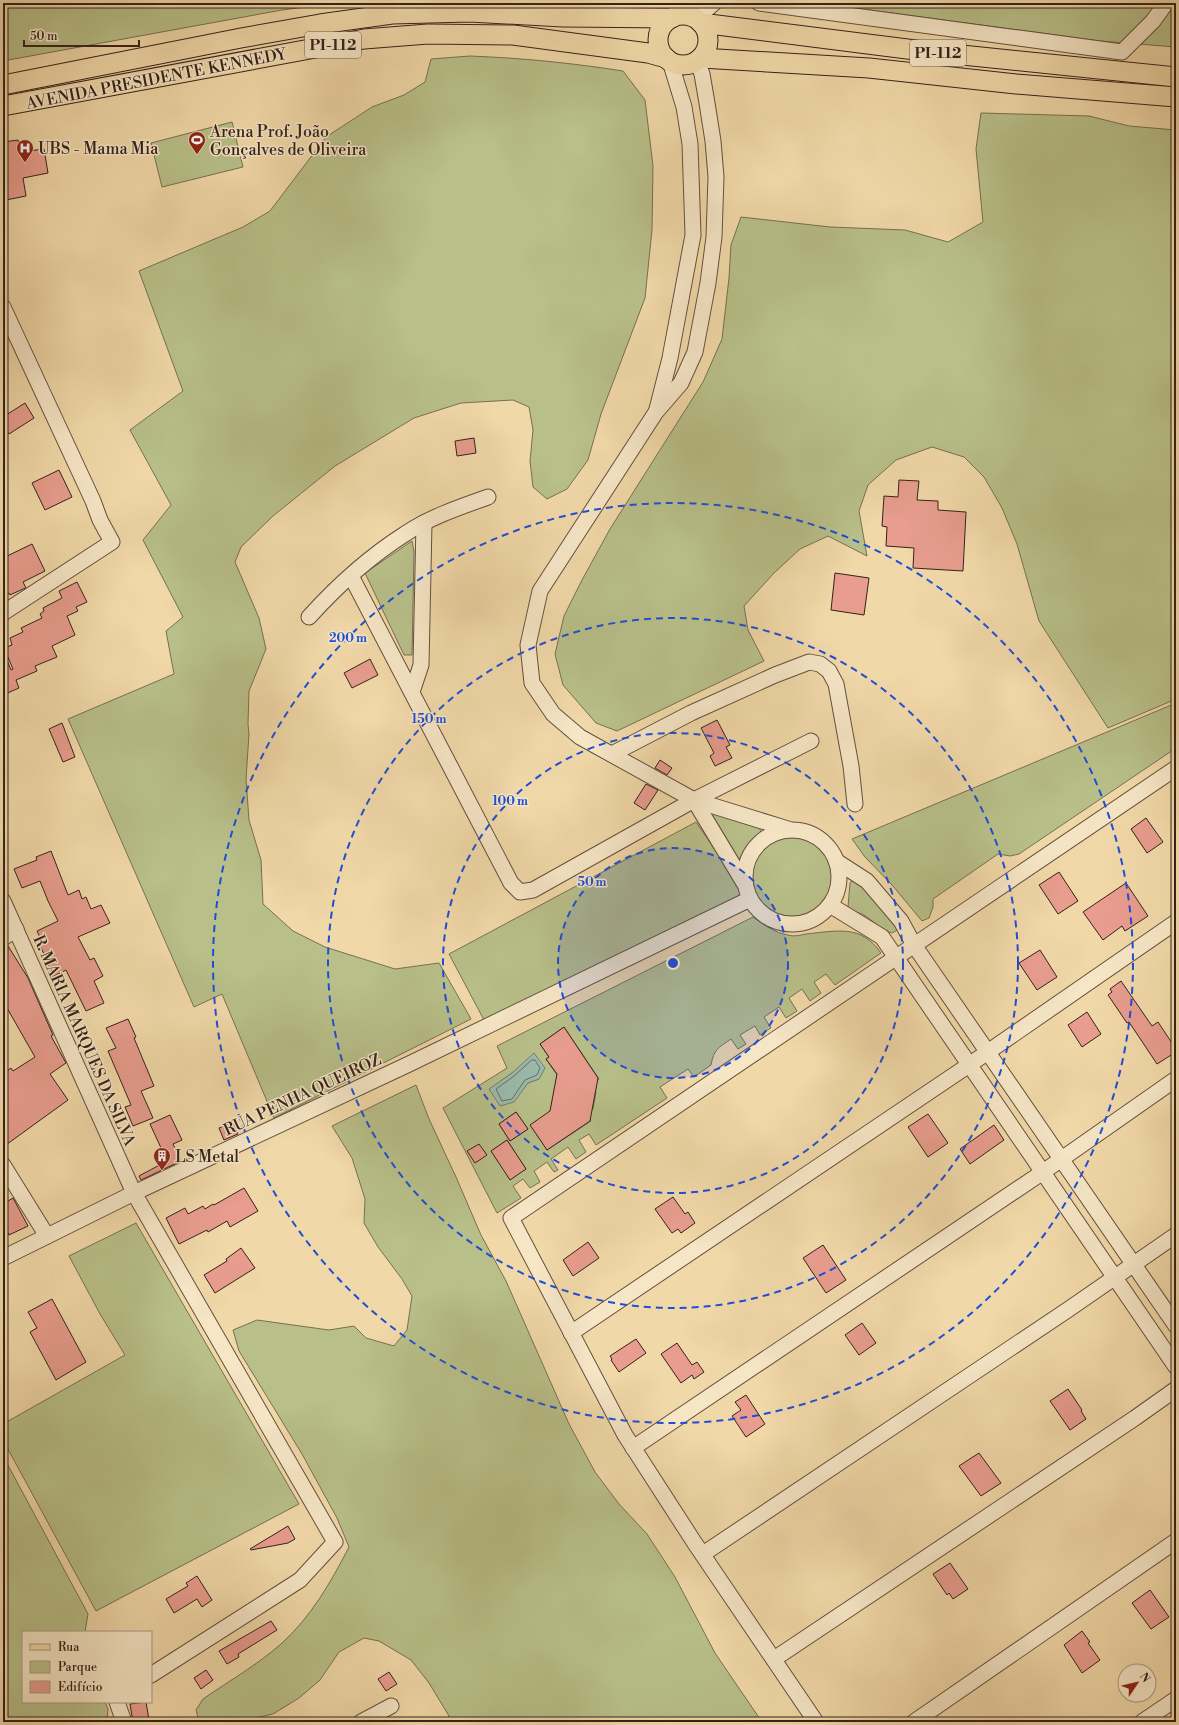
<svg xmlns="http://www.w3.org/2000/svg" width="1179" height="1725" font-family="'Libre Bodoni',serif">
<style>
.green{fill:#b8bf89;stroke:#767052;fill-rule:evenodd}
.water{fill:#9bb9aa;stroke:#727d71}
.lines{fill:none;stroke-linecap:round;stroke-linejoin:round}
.shore{stroke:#686e62;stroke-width:1}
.building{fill:#e89d8e;stroke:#34221b}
.minor-casing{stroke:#63503e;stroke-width:17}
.major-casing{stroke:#34221b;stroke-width:21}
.minor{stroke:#f6e6c6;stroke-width:15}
.major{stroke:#f1d8a8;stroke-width:19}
.ring{fill:none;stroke:#1d4ed8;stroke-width:2;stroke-dasharray:7 5}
.labels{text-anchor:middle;stroke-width:3;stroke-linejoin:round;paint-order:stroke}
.shield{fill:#f6e6c6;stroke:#6e5d4e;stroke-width:1}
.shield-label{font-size:15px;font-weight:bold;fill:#34221b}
.street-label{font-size:16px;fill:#34221b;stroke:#f6e6c6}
.poi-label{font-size:16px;fill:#34221b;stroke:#f6e6c6;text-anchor:start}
.centre{fill:#1d4ed8;stroke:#f6e6c6;stroke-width:2}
.ring-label{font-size:12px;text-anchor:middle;font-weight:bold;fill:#1d4ed8;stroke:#f6e6c6;stroke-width:3;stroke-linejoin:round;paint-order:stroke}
</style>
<rect width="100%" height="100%" fill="#f1d8a8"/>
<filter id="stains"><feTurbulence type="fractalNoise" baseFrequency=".005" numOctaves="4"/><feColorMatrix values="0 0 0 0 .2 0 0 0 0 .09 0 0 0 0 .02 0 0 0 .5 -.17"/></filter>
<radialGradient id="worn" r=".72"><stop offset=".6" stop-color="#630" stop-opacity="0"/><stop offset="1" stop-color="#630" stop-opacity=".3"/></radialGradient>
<g class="green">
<polygon points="3,3 335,3 282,10 3,61"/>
<polygon points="817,3 1176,3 1176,47 1100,41"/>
<path d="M470,56C522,58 572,63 623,71L645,100L653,166L652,230L645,298L601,414L588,460L567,489L547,499L533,487L530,461L533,430L529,407L513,400L461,403L414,418L335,466L273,516L241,547L235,562L259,618L266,649L249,691L248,724L249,734L246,779L249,820L261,860L263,904L293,931L325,947L395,969L439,963L471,1019L274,1118L222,994L194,1007L68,719L174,674L166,631L183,617L143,540L171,505L130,430L183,391L139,271L243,227L270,211L326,137L372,107L404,95L425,82L431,59Z"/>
<polygon points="981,113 1089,116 1129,126 1176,130 1176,699 1108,728 1039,621 1017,544 1002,508 984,477 964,457 932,447 896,460 868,485 859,511 867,556 828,536 800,549 774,573 744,606 748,630 764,661 617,731 596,723 563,685 555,654 564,616 582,580 610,529 703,382 722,339 729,278 731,245 741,217 830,227 905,230 948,242 983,222 976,149"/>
<polygon points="232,122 243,167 162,187 151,143"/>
<polygon points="412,541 414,552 412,655 404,655 365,573"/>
<polygon points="1176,703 1176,748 1019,854 1010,856 998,854 933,899 933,907 929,918 922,921 893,886 865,857 852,839"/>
<polygon points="710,809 759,826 761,833 743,859 733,858 707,818"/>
<polygon points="696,822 746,895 484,1020 449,954"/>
<circle cx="792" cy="877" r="42"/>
<path d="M854,878L859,880L899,929L892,933C881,930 873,920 862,914C857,912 853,912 848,907L850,883Z"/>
<path d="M753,917C764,925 775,933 788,935C794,937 801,935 806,934C837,931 861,924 881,953L835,985L826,974L814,982L821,993L810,1001L802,989L789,998L797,1011L786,1018L779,1007L764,1017L771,1028L760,1035L755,1026L740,1035L746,1044L738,1049L731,1039C718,1048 714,1049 711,1065L694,1077L688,1069L660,1087L667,1098L596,1145L589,1134L579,1140L586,1152L576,1159L568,1147L551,1159L558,1170L554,1172L547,1162L534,1171L540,1182L530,1188L523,1179L513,1186L521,1198L497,1213L443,1108L507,1068L497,1046ZM564,1027L599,1079L587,1088L596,1092L593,1109L584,1108V1110L591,1121L547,1150L532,1127L561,1104L564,1085L546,1059L549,1057L540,1044ZM512,1073L539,1079L528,1083L490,1089ZM516,1112L528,1129L510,1141L499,1124ZM507,1140L526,1169L510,1179L491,1151Z"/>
<path d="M416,1085L429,1119L456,1177L481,1235L506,1281L569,1424L595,1472L619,1504L647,1534L675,1577L715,1653L762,1722H447L449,1716L429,1683L411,1660L379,1641L364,1638L339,1652L320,1680L299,1698L273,1714L236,1722H199L196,1710L203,1699C229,1681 257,1665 281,1644C311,1617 331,1582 349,1547L337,1518L302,1454L239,1351L233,1330L257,1320L329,1330L354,1326L366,1338L394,1346L407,1330L412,1296L402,1279L378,1247L364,1223L365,1199L352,1158L332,1126Z"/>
<polygon points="136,1223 299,1504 96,1611 3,1440 3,1424 125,1355 100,1314 69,1256"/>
<polygon points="3,1456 88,1614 85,1632 23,1632 23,1702 105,1702 108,1709 107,1722 3,1722"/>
</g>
<polygon class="water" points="534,1053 545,1068 539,1079 528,1083 514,1102 500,1106 489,1089 512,1073"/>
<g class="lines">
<polygon class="shore" points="532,1060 535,1060 540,1068 537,1075 525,1080 512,1099 502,1101 496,1089 514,1076"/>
</g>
<g class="building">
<polygon points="18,140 21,152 44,149 48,173 23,178 26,196 6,200 3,185 3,142"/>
<polygon points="25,403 34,418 9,434 3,424 3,417"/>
<polygon points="474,438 476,453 457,456 455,441"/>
<polygon points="59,470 72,497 45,510 32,483"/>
<polygon points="899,480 919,481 917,500 938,501 938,510 966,512 963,571 913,568 914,548 886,546 887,527 882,526 884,496 898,497"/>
<polygon points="32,544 45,571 23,582 26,588 23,589 10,595 9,593 3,597 3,558"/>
<polygon points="835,573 869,578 864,615 831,610"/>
<polygon points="77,582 87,602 76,607 78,611 67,616 75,635 52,646 57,657 35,666 37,671 16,680 19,688 3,695 3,650 11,670 13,669 4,648 12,645 10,638 23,632 21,628 42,618 40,614 44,611 43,608 62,598 59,591"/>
<polygon points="370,659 378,675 352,688 344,673"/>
<polygon points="717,720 730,745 726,747 732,758 715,766 710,756 714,753 701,728"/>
<polygon points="62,723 75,757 63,762 49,729"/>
<polygon points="660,760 672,768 667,775 655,768"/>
<polygon points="646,784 658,790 645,810 634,803"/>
<polygon points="1146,818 1163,842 1147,853 1131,829"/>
<polygon points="51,851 68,895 79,890 82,899 86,897 91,909 101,905 110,923 78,937 90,960 94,958 103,976 94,981 104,1003 86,1011 66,970 52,977 47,967 49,965 38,941 41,939 37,931 58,921 48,901 40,881 22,888 14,869 37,860 36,857"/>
<polygon points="1059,872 1078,901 1058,914 1039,885"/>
<polygon points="1126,883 1148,916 1125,931 1122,926 1103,940 1083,912"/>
<polygon points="8,946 28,978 53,1035 51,1036 66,1063 50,1074 68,1100 3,1147 3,1074 11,1068 13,1071 35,1057 3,1001 3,947"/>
<polygon points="1040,950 1057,977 1037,990 1019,963"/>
<polygon points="1121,981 1152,1026 1158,1022 1176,1049 1176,1052 1157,1064 1129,1022 1127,1023 1108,995 1112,992 1110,989"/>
<polygon points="1087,1012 1101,1034 1082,1047 1068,1025"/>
<polygon points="128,1019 136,1037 134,1038 154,1086 141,1091 153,1118 133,1126 125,1107 131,1105 108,1051 116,1048 106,1028"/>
<polygon points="564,1027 598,1078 590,1121 547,1150 530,1125 550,1111 557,1074 546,1059 549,1057 540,1044"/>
<polygon points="516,1112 528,1129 510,1141 499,1124"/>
<polygon points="928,1114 948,1143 928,1157 908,1127"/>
<polygon points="170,1115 182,1140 173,1144 181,1161 141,1180 139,1176 167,1161 150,1124"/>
<polygon points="233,1122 238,1134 224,1140 219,1128"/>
<polygon points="994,1125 1004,1140 970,1164 960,1149"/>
<polygon points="507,1140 526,1169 510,1180 491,1151"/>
<polygon points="479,1144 487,1155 475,1163 467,1151"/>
<polygon points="244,1188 258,1211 230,1227 227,1221 208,1232 207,1230 179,1244 166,1218 185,1208 188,1214 203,1206 205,1209 213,1204 214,1205"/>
<polygon points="673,1197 685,1214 688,1212 695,1223 681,1233 678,1229 672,1233 655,1209"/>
<polygon points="13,1198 28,1226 9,1235 3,1223 3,1204"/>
<polygon points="588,1242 599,1258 573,1276 563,1260"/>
<polygon points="823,1245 846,1280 826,1293 803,1258"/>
<polygon points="241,1248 255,1268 215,1293 204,1275 227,1261 226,1259"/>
<polygon points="52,1299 86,1362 56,1380 30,1332 37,1328 28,1312"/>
<polygon points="862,1323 876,1343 859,1355 845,1335"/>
<polygon points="636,1339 646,1353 619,1372 611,1360 612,1359 610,1356"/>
<polygon points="677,1343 692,1365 697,1362 704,1372 694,1379 692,1375 681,1383 661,1354"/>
<polygon points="1068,1389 1082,1410 1081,1411 1086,1419 1070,1430 1050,1401"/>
<polygon points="746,1395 765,1424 746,1437 732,1416 741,1410 735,1402"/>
<polygon points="979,1453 1001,1483 981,1496 959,1466"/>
<polygon points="288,1526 295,1539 288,1543 251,1550 250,1549"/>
<polygon points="950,1563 968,1589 953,1599 949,1593 947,1595 933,1574"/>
<polygon points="197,1576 212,1600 202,1607 197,1599 174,1613 166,1599 188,1586 186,1583"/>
<polygon points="1150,1590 1169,1617 1151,1629 1132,1603"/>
<polygon points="271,1621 277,1630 238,1654 239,1657 227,1664 219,1651"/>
<polygon points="1082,1631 1090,1642 1088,1643 1100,1660 1082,1673 1064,1645"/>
<polygon points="206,1670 213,1680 201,1689 194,1678"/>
<polygon points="389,1672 397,1684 386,1691 378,1679"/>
<polygon points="146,1702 149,1720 133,1722 130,1704"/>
</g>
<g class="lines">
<defs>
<g id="minor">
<polyline points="759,3 1122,52 1153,21 1166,3"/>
<polyline points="696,19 714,3"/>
<polyline points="697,61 702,74 707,103 713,141 716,177 714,237 708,283 695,352 681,383 656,412 540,591 528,645 532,683 553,714 580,737 694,800 788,829"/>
<polyline points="3,307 93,501 100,520 112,542 3,613"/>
<polyline points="657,409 670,358 693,235 690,144 684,107 670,61"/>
<polyline points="351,576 511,883 520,892 533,890 694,800 811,741"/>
<path d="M309,617C337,586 369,557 405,534C430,517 460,507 488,497"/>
<polyline points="412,692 421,665 424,523"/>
<polyline points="612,754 691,713 775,675 809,662 820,664 829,671 836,684 851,766 855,804"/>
<polyline points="694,800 744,883"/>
<circle cx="792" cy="877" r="47"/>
<polyline points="836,861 867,881 901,921 914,945 1176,1326"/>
<polyline points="3,901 134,1193 335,1542 300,1580 151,1675"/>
<polyline points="830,905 882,937 1176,1367"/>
<polyline points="3,938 16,929"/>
<polyline points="3,1165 47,1236"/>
<polyline points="3,1258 134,1193 407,1065 750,899"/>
<polyline points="571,1333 969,1065 1176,922"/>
<polyline points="633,1448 1043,1172 1176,1079"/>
<polyline points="703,1554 1069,1309 1176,1235"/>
<polyline points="774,1659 1135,1418 1176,1389"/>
<polyline points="117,1702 124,1722"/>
<polyline points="361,1722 391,1706"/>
<polyline points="816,1722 694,1542 625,1435 511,1218 1176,768"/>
<polyline points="914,1722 1176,1541"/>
<polyline points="1142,1722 1176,1699"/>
</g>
<g id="major">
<circle cx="683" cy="40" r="25"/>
<polyline points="701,23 923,51 1176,77"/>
<polyline points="701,58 869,68 1016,84 1176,97"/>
<polyline points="3,85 241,38 320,24 392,14 469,12 563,17 672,18"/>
<polyline points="3,106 364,39 428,34 513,35 648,53 666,58"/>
</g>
</defs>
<use href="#minor" class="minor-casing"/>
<use href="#major" class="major-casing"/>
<use href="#minor" class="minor"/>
<use href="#major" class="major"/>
</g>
<circle cx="673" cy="963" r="115" fill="#1d4ed8" fill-opacity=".12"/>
<g class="ring">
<circle cx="673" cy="963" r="115"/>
<circle cx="673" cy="963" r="230"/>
<circle cx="673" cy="963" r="345"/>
<circle cx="673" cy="963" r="460"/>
</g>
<defs>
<symbol id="stadium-pin" viewBox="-11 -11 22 30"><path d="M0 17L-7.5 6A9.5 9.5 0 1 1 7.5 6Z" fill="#8f2418" stroke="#f6e6c6"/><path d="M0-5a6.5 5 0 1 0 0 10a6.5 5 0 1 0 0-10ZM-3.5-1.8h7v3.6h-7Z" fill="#fff"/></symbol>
<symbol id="hospital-pin" viewBox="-11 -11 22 30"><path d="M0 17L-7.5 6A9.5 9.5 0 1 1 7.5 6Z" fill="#8f2418" stroke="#f6e6c6"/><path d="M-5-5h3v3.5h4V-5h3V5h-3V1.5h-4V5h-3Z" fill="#fff"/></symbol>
<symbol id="building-pin" viewBox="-11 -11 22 30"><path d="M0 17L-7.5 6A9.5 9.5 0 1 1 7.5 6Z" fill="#8f2418" stroke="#f6e6c6"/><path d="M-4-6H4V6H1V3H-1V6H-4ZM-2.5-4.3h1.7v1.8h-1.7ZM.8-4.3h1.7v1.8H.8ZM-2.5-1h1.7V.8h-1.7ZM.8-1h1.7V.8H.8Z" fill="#fff"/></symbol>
</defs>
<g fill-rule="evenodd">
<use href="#stadium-pin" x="187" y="130" width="20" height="27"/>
<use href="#hospital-pin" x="15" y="138" width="20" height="27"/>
<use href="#building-pin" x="152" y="1146" width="20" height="27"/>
</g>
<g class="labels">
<g class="shield">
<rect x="305" y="32" width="56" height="26" rx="3"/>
<rect x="910" y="40" width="56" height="26" rx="3"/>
</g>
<g class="shield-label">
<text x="333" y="50">PI-112</text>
<text x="938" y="58">PI-112</text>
</g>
<g class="street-label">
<text transform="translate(156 78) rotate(-11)" y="6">AVENIDA PRESIDENTE KENNEDY</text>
<text transform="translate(85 1040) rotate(66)" y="6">R. MARIA MARQUES DA SILVA</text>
<text transform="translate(302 1094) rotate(-25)" y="6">RUA PENHA QUEIROZ</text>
</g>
<g class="poi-label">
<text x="210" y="137">Arena Prof. João<tspan x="210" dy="18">Gonçalves de Oliveira</tspan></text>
<text x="38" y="154">UBS - Mama Mia</text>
<text x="175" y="1162">LS Metal</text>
</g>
</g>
<circle cx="673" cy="963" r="6" class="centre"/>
<g class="ring-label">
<text x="348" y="642">200 m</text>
<text x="429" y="723">150 m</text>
<text x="510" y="805">100 m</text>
<text x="592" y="886">50 m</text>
</g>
<rect width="1179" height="1725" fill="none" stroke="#f1d8a8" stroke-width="16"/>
<rect x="4" y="4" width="1171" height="1717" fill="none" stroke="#34221b" stroke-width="2"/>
<rect x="8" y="8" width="1163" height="1709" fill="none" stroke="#34221b"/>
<rect x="22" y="1631" width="130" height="72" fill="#f6e6c6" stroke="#a89882"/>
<rect x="30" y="1644" width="20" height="6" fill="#f1d8a8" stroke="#a89882"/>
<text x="58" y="1651" font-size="12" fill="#34221b">Rua</text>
<rect x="30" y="1661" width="20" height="12" fill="#b8bf89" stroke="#a89882"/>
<text x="58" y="1671" font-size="12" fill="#34221b">Parque</text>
<rect x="30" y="1681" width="20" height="12" fill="#e89d8e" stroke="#a89882"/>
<text x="58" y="1691" font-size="12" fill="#34221b">Edifício</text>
<g transform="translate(1137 1683) rotate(55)"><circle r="19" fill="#f6e6c6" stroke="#a89882"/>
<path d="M0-3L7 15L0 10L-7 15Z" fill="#8f2418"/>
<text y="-6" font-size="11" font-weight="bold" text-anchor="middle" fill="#34221b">N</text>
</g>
<path d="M24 40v6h115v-6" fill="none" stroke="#34221b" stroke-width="2"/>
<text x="30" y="40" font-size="12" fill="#34221b" stroke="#f6e6c6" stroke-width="3" paint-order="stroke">50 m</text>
<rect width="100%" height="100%" filter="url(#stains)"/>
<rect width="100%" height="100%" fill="url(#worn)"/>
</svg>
